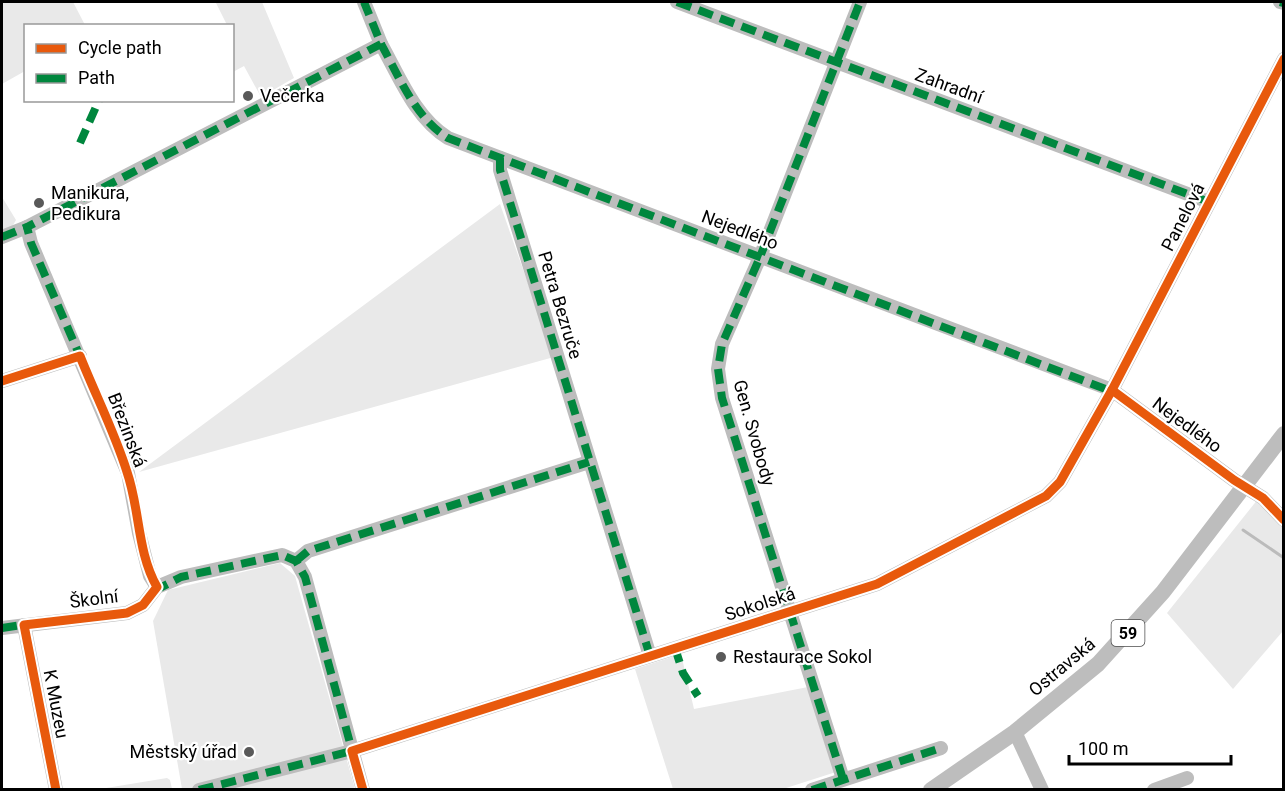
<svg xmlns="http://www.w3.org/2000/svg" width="1285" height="791" font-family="Roboto,sans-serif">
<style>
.green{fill:#e9e9e9}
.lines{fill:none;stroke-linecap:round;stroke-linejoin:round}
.stream{stroke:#bbb;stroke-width:3}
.minor{stroke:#bdbdbd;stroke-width:14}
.major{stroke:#bdbdbd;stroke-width:16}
.quiet{stroke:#00873e;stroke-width:8;stroke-dasharray:15 8;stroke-linecap:butt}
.cycleway-casing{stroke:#fff;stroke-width:13}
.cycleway{stroke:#e8590c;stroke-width:9}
.poi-dot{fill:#595959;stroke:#fff;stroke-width:2}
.labels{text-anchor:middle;stroke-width:4.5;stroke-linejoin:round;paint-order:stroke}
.shield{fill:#fff;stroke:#4c4c4c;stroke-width:1.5}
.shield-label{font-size:16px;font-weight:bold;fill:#000}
.street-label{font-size:18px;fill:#000;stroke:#fff}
.poi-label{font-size:18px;fill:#000;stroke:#fff;text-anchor:start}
</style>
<rect width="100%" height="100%" fill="#fff"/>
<g class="green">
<polygon points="2,2 73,2 85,25 26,26 25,71 2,84"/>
<polygon points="219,2 262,2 294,78 261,97 244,66 233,72 232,26 227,25 216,3"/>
<polygon points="2,197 16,220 11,229 2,233"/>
<polygon points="500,204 554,357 139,472"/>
<polygon points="1258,499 1283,526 1283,631 1233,689 1167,613"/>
<polygon points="280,563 295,576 355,789 182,789 153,621 168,590"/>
<polygon points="681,654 694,709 808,687 836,772 783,789 673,789 635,669"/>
<polygon points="167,778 170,780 172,789 100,789"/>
</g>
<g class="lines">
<polyline class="stream" points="1243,530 1284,558"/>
<g class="minor">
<polyline points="677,2 1209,202"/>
<polyline points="1280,2 1284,3"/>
<path d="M381,44C399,76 415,118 448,138L1112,390L1234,480L1263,498L1284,520"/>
<polyline points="500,158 500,170 650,656"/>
<polyline points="2,237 27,227"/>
<polyline points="2,381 80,356"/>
<polyline points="296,561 308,551 589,462"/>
<polyline points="157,587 150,576 139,533 128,473 31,243 27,227 381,44 364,2"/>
<polyline points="24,625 56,790"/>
<polyline points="2,628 127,613 143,605 157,587 181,577 282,555 296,561 305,577 363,790"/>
<polyline points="1015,732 1042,790"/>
<polyline points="843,779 722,398 718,369 722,344 760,257 860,2"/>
<polyline points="199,790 352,751 877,584 1046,496 1060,482 1112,390 1284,59"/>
<polyline points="812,790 941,748"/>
<polyline points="1154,790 1187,778"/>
</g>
<polyline class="major" points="931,790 1015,732 1098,664 1163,592 1284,434"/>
<g class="quiet">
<polyline points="677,2 1209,202"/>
<polyline points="1280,2 1284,3"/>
<path d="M381,44C399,76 415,118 448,138L1116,393"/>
<polyline points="80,143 99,100"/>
<polyline points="500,158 500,170 650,656"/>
<polyline points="2,237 27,227"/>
<polyline points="82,361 31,243 27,227 381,44 364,2"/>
<polyline points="296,561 308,551 589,462"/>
<polyline points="154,591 181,577 282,555 296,561 305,577 353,754"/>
<polyline points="2,628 28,624"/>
<polyline points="675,648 683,673 698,696"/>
<polyline points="843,779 722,398 718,369 722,344 760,257 860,2"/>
<polyline points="199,790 356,750"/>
<polyline points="812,790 941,748"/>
</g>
<defs>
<g id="cycleway">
<path d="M2,381L80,356C95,394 115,433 127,472C140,509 137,552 157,587L143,605L127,613L24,625L56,790"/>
<polyline points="1112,390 1234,480 1263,498 1284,520"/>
<polyline points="363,790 352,751 877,584 1046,496 1060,482 1112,390 1284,59"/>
</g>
</defs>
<use href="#cycleway" class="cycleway-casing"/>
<use href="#cycleway" class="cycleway"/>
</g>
<g class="poi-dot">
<circle cx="248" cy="96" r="6"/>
<circle cx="39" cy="203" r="6"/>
<circle cx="721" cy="657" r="6"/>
<circle cx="249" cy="752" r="6"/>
</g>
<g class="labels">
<rect class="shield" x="1111.5" y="620" width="33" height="26" rx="4.5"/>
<g class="shield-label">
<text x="1128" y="639">59</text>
</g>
<g class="street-label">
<text transform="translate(949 86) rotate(20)" y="6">Zahradní</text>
<text transform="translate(1183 217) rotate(-63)" y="6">Panelová</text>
<text transform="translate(740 230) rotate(21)" y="6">Nejedlého</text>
<text transform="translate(560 305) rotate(73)" y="6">Petra Bezruče</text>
<text transform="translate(1187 425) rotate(36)" y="6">Nejedlého</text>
<text transform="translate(127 430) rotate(69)" y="6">Březinská</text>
<text transform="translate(754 433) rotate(74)" y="6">Gen. Svobody</text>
<text transform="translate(94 599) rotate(-7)" y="6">Školní</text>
<text transform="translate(760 604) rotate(-18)" y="6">Sokolská</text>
<text transform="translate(1062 667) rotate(-40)" y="6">Ostravská</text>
<text transform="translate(56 704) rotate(79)" y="6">K Muzeu</text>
</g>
<g class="poi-label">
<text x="260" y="102">Večerka</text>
<text x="51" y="199">Manikura,<tspan x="51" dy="21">Pedikura</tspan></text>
<text x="733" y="663">Restaurace Sokol</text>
<text x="237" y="758" text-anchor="end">Městský úřad</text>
</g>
</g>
<rect width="1285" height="791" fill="none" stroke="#000000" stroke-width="6"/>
<rect x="24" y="24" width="210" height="78" fill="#ffffff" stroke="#999999" stroke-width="1.5"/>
<rect x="36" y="44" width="30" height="9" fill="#e8590c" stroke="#999999" stroke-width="1.5"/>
<text x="78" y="54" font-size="18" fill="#000000">Cycle path</text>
<rect x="36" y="74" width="30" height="9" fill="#00873e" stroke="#999999" stroke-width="1.5"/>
<text x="78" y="84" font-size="18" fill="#000000">Path</text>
<path d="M1069 755v9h162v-9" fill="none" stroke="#000000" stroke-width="3"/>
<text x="1078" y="755" font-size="18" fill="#000000" stroke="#ffffff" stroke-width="4.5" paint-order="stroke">100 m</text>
</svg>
